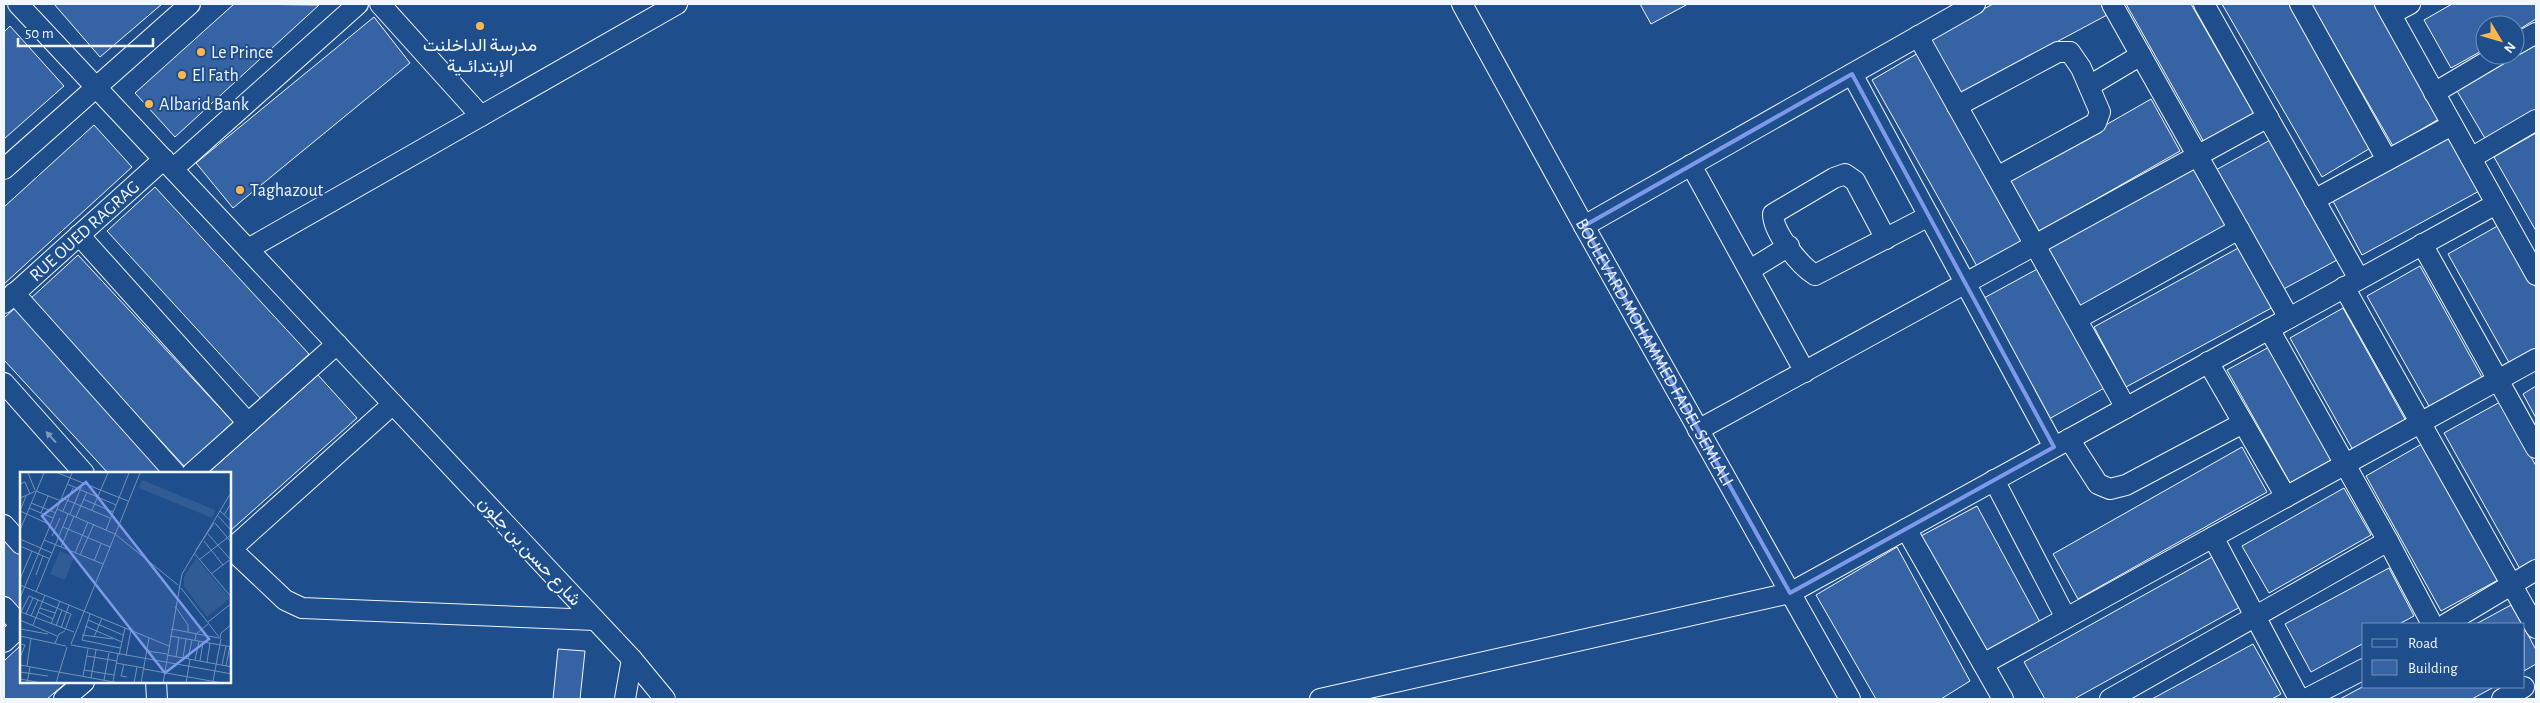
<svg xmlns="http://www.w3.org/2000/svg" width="2540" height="703" font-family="'Alegreya Sans',Vazirmatn,sans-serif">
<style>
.building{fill:#3563a3;stroke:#f2f6ff}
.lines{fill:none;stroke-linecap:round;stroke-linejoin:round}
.minor-casing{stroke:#f2f6ff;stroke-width:22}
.minor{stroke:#1f4e8c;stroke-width:20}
.oneway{fill:#7e9ac0}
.marked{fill:none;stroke:#7d9aea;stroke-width:4;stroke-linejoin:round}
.poi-dot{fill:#ffb74d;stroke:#1f4e8c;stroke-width:2}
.labels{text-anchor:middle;stroke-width:4;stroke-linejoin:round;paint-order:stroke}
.poi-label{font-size:18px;fill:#f2f6ff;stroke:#1f4e8c;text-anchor:start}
.street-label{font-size:18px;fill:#f2f6ff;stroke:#1f4e8c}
.inset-road{fill:none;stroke:#7391ba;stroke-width:1}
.view{fill:#7d9aea;fill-opacity:0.15;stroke:#7d9aea;stroke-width:2.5}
.inset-edge{fill:none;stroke:#f2f6ff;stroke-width:2.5}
</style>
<rect width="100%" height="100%" fill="#1f4e8c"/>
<g class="building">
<polygon points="54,4 162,4 100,57"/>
<polygon points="234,4 319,5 175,137 135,93"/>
<polygon points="1640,4 1688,4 1651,24"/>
<polygon points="1993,4 2101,4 2107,15 1959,94 1929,38"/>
<polygon points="2126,4 2191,4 2254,114 2204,142"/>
<polygon points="2222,4 2289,4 2372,147 2322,177"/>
<polygon points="2311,4 2378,4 2444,116 2393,146"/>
<polygon points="2452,4 2536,4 2536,19 2515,32 2515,25 2485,25 2485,49 2451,68 2424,20"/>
<polygon points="374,17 410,63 233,208 196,163"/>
<polygon points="10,26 64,86 4,139 4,32"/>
<polygon points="2536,45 2536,110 2486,140 2457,91"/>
<polygon points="1920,52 2027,240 1978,268 1872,80"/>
<polygon points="2151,99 2180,151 2039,232 2010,180"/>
<polygon points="94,125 132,167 4,284 4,207"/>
<polygon points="2536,133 2536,231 2494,157"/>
<polygon points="2452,136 2481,190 2362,255 2333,201"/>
<polygon points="2272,139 2337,260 2280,291 2214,171"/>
<polygon points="2196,166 2228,227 2080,308 2047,247"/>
<polygon points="155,187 309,354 261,399 107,231"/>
<polygon points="2501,224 2536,288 2536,351 2511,366 2448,254"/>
<polygon points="2242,246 2275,306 2126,387 2094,327"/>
<polygon points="78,255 233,422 185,467 30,299"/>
<polygon points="2420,266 2483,379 2430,408 2367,296"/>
<polygon points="2041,267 2106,387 2049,419 1984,298"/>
<polygon points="15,308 167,473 108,473 4,360 4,318"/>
<polygon points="2343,308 2406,421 2353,450 2290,338"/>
<polygon points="2271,346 2333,459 2290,483 2227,370"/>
<polygon points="318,375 357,418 230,531 230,473 208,473"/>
<polygon points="2536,386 2536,418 2523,394"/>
<polygon points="2500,402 2536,466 2536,559 2520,569 2444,433"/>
<polygon points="2422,444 2498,580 2441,611 2366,476"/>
<polygon points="2242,447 2267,492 2078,599 2053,554"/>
<polygon points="2344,488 2371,535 2269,593 2242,546"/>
<polygon points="1977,506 2040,622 1985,653 1921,536"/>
<polygon points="4,534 21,553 21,609 17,612 4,598"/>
<polygon points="1897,547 1970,681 1941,699 1876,699 1816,595"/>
<polygon points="2212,557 2240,607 2074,699 2045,699 2024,662"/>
<polygon points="2389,568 2414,616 2399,624 2364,624 2364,643 2311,672 2285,624"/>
<polygon points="2511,605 2522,624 2476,624"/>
<polygon points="2524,627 2536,650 2536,664 2524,671"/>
<polygon points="2253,644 2281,694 2272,699 2152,699"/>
<polygon points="21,645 21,682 67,682 47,699 4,699 4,661"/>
<polygon points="558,649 585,651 580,699 553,699"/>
<polygon points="2364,686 2364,687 2494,687 2472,699 2340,699"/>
</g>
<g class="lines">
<defs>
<g id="minor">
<polyline points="18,4 632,659 665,699"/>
<polyline points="380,4 481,116"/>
<path id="s1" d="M1462,4L1584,226L1850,699"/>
<polyline points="2112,4 2289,318"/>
<polyline points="2204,4 2359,279"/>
<polyline points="2300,4 2387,160"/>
<polyline points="2385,4 2536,275"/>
<polyline points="2391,14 2410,4"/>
<polyline points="1918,36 2126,408"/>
<polyline points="2515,45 2536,33"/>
<polyline points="1852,74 2054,447"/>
<polyline points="2089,86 2141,55"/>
<polyline points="2434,93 2498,55"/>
<polyline points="1957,106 2058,52 2070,52 2081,68 2100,112 2096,123 1997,177"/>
<polyline points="2471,158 2536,120"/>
<polyline points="1691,165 1805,372"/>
<polyline points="174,168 358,4"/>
<polyline points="4,169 190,4"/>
<polyline points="2314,200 2452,125"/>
<polyline points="1584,226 1975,4"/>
<polyline points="79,235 248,423"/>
<path d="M1886,239L1855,181L1845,174L1834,178L1773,214C1773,232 1799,265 1815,275L1929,216"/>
<polyline points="2422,244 2536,448"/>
<polyline points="248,249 677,4"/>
<polyline points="1750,270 1789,246"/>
<polyline points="2344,287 2536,628"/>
<polyline points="14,293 175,473"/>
<path id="s2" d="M4,303L164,159"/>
<polyline points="2077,319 2239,229"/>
<polyline points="2269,329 2388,541 2432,624"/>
<polyline points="2208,362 2286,497"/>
<polyline points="4,383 84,473"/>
<polyline points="1698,430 2268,117"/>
<polyline points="2069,439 2098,484 2110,489 2126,485 2243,423"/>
<polyline points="192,473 337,344"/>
<polyline points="1994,480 2066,618"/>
<polyline points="4,525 21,544"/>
<polyline points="1906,529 2003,699"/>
<polyline points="2213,537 2299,699"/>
<polyline points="231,549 285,600 302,608 595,620"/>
<polyline points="230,550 393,404"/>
<polyline points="4,607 21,626"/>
<polyline points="2446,624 2536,570"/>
<polyline points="4,642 21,626"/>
<polyline points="1983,664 2536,359"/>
<polyline points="156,682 157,699"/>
<polyline points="64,699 84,682"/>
<polyline points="625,699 632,659"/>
<polyline points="1320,699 1790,593 2496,204"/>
<polyline points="2110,699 2388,541"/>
<polyline points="2306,699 2364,669"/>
<polyline points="2502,699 2524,687"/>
</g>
</defs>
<use href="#minor" class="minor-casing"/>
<use href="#minor" class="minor"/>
</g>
<defs><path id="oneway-solid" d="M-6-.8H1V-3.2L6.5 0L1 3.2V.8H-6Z" transform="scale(1.25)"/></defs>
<use class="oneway" href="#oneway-solid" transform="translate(51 437) rotate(-132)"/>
<path class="marked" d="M1852,74L2054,447L1790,593L1584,226Z"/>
<g class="poi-dot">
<circle cx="480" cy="26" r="5"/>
<circle cx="201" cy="52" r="5"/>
<circle cx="182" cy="75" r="5"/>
<circle cx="149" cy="104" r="5"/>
<circle cx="240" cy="190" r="5"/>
</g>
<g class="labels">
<g class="poi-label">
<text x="480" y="51" text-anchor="middle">مدرسة الداخلنت<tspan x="480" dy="21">الإبتدائـية</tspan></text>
<text x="211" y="58">Le Prince</text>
<text x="192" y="81">El Fath</text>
<text x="159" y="110">Albarid Bank</text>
<text x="250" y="196">Taghazout</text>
</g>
<g class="street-label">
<text dy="6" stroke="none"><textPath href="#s2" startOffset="108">RUE OUED RAGRAG</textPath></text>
<text dy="6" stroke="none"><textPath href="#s1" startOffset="398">BOULEVARD MOHAMMED FADEL SEMLALI</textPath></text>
<text transform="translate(530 551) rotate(47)" y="6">شارع حسن بن جلون</text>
</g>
</g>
<g transform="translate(20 472)">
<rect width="211" height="211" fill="#1f4e8c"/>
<path d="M122,8L195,38L192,46L119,16ZM40,79L54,85L45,108L30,102ZM176,86L210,126L187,145L164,114V105Z" fill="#305b95"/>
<path class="inset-road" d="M8,1L15,18M38,1L108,29M0,12L5,10L10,22M47,12L96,33M0,26L16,19L41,29M42,26L90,46M63,27L93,40M11,31L36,41M9,36L33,46M37,37L95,62L158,113M72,38L88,1M0,39L31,53M0,39L6,24M43,39L53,16M200,39L212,50M21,41L28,24M50,42L63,11M197,43L212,59M204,43L212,30M56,45L67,20M195,51L212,71M43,55L90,75M0,58L24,1M86,58L109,1M188,62L210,87M32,64L40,46M0,67L32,81M24,68L83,92M184,69L203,93M0,74L30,87M41,75L54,44M176,78L194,51M55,81L68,50M174,81L212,126M60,83L74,52M179,88L212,62M74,89L81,72M191,102L212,86M16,103L23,84M0,107L12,79M0,113L149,174M160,113L162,102L212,19M161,116L199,165M16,120L48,42M0,126L52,1M155,134L168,153V160M20,136L35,141M1,140L9,124L51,142L45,158M1,140L54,160M18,140L33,147M6,142L13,126M70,142L62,168L100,176M11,144L18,128M0,148L37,164M68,148L103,163M188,150L212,131M31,152L40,129M13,153L25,123M36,154L42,138M65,154L102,170M41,156L49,133M0,157L28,162M151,157L199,166M62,163L93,167M0,164L46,174M150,164L212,175M74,165L82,146M200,167L201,161L212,152M175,168L176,162L188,152M35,171L39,162L45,159M0,172L5,173L0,186M51,172L120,1M51,173L212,202M127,179L147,182M99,183L105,156M147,183L212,195M67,184L97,189M106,184L111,158M156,185L159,165M163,186L166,167M168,187L172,168M175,188L179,169M180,189L183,170M187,190L190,171M96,191L124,196M104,192L101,204L107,205M0,193L99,211M202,193L206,174M7,194L11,166M206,194L210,174M124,197L202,211M64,198L94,203M0,200L28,204M63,204L68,177M71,206L76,178M0,207L22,211M84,208L89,181M193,209L201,167M93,210L98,182M7,211L10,195M36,211L47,175M114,211L117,195M121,211L129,166M143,211L160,113L159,116M166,211L170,187"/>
<path class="view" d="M66,10L189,167L145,201L22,44Z"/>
<rect width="211" height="211" class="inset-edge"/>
</g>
<rect width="2540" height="703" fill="none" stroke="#f2f6ff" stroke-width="10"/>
<rect x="2362" y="623" width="162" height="65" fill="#1f4e8c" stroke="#7391ba"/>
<rect x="2372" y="639" width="25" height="8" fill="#1f4e8c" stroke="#7391ba"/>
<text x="2408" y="648" font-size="15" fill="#f2f6ff">Road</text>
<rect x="2372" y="660" width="25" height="15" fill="#3563a3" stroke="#7391ba"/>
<text x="2408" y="673" font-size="15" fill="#f2f6ff">Building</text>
<g transform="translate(2500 40) rotate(128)"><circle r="24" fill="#1f4e8c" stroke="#7391ba"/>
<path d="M0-4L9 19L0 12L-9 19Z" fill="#ffb74d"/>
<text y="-8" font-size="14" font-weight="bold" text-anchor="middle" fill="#f2f6ff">N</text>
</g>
<path d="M18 38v8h135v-8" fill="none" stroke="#f2f6ff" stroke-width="2.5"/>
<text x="25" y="38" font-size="15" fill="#f2f6ff" stroke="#1f4e8c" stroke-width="4" paint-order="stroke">50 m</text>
</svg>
